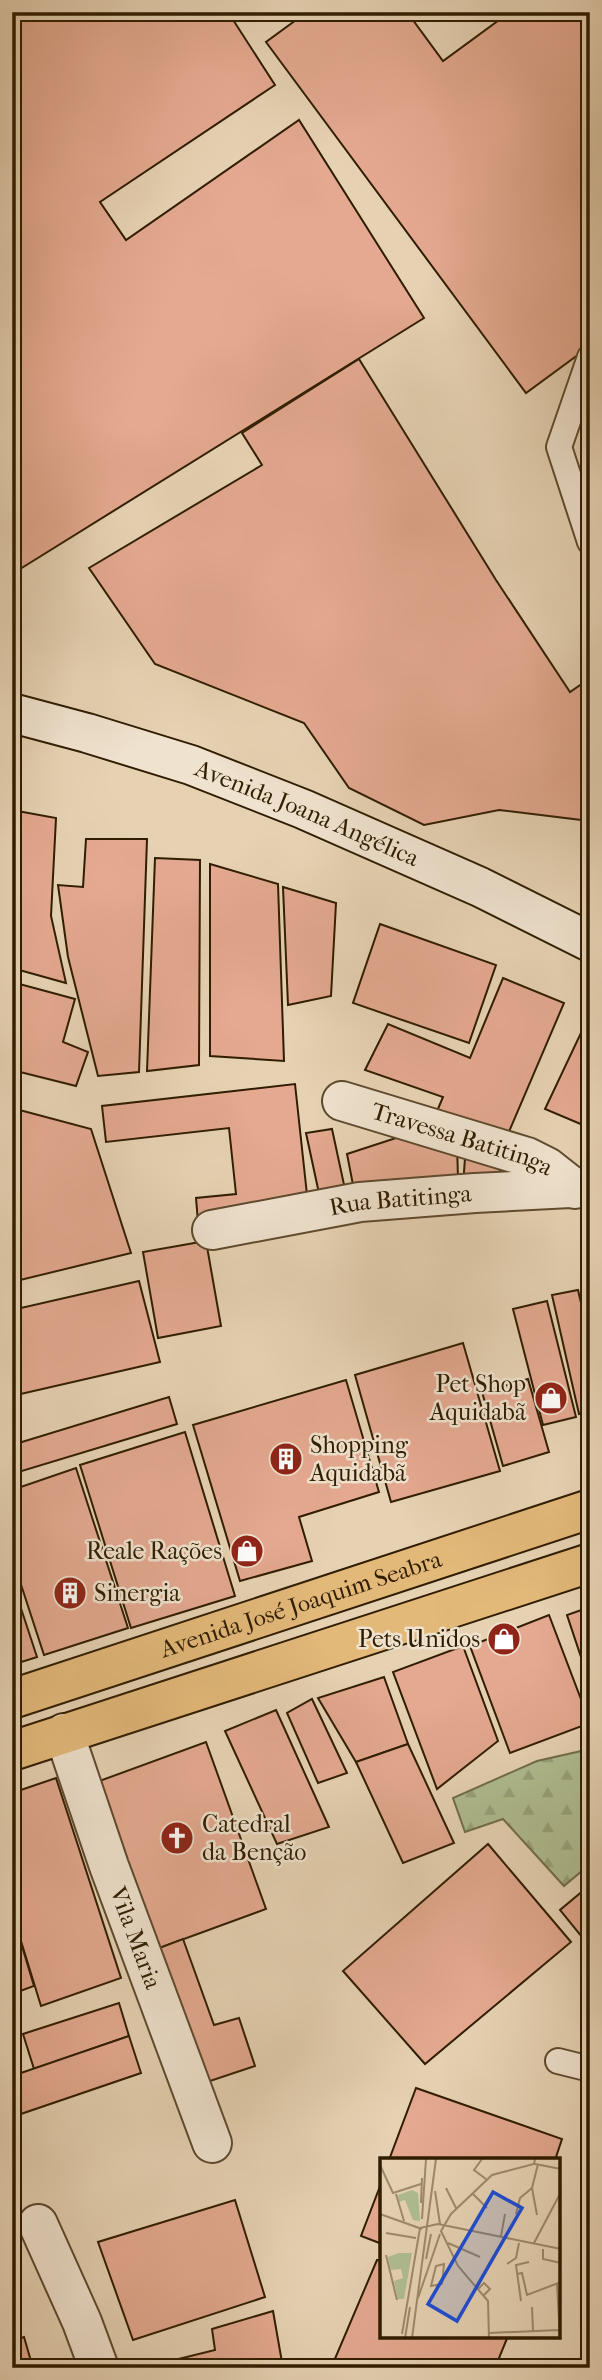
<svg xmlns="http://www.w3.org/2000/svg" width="602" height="2380" font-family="'IM FELL French Canon',serif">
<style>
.forest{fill:url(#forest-firs);stroke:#706d49;stroke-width:2}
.building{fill:#e4a990;stroke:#301d01;stroke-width:2}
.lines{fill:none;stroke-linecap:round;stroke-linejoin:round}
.service-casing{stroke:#5e4a2e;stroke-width:28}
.minor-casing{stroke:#5e4a2e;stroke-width:42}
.secondary-casing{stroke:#301d01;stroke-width:42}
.primary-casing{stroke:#301d01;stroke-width:42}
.service{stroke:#efe2ce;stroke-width:24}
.minor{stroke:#efe2ce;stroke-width:38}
.secondary{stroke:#efe2ce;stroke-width:38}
.primary{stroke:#e3b97a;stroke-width:38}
.labels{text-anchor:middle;stroke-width:5;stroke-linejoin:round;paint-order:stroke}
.street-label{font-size:24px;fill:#301d01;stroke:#efe2ce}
.poi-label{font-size:24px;fill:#301d01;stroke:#efe2ce;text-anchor:end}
.inset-road{fill:none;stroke:#9d8a6c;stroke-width:2}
.view{fill:#1d4ed8;fill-opacity:0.15;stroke:#1d4ed8;stroke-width:3.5}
.inset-edge{fill:none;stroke:#301d01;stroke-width:3.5}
</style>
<defs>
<pattern id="forest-firs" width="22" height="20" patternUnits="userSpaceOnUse" patternTransform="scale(1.75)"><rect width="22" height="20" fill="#afbd91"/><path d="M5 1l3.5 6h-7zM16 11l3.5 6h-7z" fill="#97a27b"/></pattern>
</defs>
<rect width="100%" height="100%" fill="#e6d2b3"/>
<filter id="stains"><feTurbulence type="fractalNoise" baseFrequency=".00286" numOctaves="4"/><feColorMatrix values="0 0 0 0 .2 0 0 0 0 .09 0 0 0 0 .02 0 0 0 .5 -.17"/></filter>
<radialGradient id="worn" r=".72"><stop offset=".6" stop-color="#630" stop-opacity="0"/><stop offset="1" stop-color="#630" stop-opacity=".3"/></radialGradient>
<polygon class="forest" points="590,1749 590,1864 564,1886 503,1819 465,1832 453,1798 537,1761"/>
<g class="building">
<polygon points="12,12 228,12 275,85 100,202 126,240 299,120 424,318 12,574"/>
<polygon points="307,12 407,12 443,61 510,12 590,12 590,180 585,184 590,190 590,346 526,393 266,42"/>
<polygon points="359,359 496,580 570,692 586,681 590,688 590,821 499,810 424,825 349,788 304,723 155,664 89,568 262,465 242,433"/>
<polygon points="12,810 56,818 51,916 66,983 12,968"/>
<polygon points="86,839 147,839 139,1072 98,1076 68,957 58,885 83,887"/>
<polygon points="155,858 200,860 199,1065 147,1071"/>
<polygon points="210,864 278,884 284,1061 210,1056"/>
<polygon points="283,887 336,903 331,996 288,1005"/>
<polygon points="380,924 496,965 469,1043 353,1003"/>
<polygon points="503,978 564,1003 502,1148 432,1123 443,1097 365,1070 388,1024 470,1058"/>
<polygon points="12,982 75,999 63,1042 88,1052 76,1086 12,1070"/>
<polygon points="588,1018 590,1019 590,1128 545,1109"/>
<polygon points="295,1084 308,1204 198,1222 196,1198 236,1194 229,1128 106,1142 102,1106"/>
<polygon points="12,1108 91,1129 131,1253 12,1282"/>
<polygon points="332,1129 346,1194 320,1198 306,1133"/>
<polygon points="399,1137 457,1143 458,1179 355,1195 347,1154"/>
<polygon points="466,1144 502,1156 498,1184 463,1186"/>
<polygon points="206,1241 221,1326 158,1338 143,1252"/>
<polygon points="139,1281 160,1362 12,1396 12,1310"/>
<polygon points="578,1290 590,1341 590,1412 579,1414 552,1295"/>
<polygon points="547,1301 576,1417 543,1425 513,1309"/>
<polygon points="463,1343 500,1471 391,1502 355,1375"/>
<polygon points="528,1379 549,1452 503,1466 482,1392"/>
<polygon points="346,1380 379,1492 299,1517 312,1561 240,1581 193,1425"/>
<polygon points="169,1397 177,1424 12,1474 12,1445"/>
<polygon points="185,1432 235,1596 131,1628 80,1465"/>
<polygon points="76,1468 128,1628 44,1655 12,1557 12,1490"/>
<polygon points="12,1581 37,1657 12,1665"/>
<polygon points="590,1607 590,1684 567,1615"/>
<polygon points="549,1615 590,1723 510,1753 470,1646"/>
<polygon points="463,1646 498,1741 437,1789 393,1672"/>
<polygon points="384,1677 408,1744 356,1762 318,1698"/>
<polygon points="312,1699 347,1773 318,1783 287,1713"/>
<polygon points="276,1710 329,1827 277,1844 225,1731"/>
<polygon points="206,1742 266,1909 154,1950 94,1783"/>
<polygon points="408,1744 454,1843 403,1863 356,1762"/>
<polygon points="56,1778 121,1978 41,2006 12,1912 12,1793"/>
<polygon points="488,1844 571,1942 425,2064 343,1971"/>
<polygon points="590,1885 590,1947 560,1910"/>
<polygon points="12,1913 34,1986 12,1994"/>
<polygon points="183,1939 214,2025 239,2018 255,2066 204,2083 154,1950"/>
<polygon points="119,2003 129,2036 34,2069 23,2034"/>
<polygon points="129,2036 141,2073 12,2117 12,2076"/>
<polygon points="416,2088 562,2139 555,2160 389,2160"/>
<polygon points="382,2181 382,2244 361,2236"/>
<polygon points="235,2200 265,2297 133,2340 98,2242"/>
<polygon points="377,2260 382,2261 382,2336 508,2336 495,2368 331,2368"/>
<polygon points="273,2311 283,2368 142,2368 215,2350 212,2329"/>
<polygon points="24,2337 33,2368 12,2368 12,2341"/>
</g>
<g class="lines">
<defs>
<g id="service">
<polyline points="590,357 559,447 590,542"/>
<polyline points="558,2061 590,2069"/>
</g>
<g id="minor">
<path id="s1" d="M342,1101L527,1157L547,1167L575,1189"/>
<path id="s2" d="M212,1230L360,1202L475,1193L590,1187"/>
<path id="s3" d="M64,1733L109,1866L212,2143"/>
<polyline points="38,2224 82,2322 99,2368"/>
</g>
<g id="secondary">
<path id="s4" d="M12,713L87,733L191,765L303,809L480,887L590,942"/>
</g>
<g id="primary">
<path id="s5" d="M12,1699L590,1509"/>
<polyline points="12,1751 590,1563"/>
</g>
</defs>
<use href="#service" class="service-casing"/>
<use href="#minor" class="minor-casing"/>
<use href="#secondary" class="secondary-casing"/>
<use href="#primary" class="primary-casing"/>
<use href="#service" class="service"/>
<use href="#minor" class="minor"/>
<use href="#secondary" class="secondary"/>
<use href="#primary" class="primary"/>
</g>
<defs>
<symbol id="shop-disc" viewBox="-11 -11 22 22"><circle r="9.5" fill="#8f2418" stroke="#efe2ce"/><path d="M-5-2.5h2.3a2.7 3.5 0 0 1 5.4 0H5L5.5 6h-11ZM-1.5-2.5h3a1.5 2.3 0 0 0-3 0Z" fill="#fff"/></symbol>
<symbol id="building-disc" viewBox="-11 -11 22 22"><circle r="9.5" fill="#8f2418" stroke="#efe2ce"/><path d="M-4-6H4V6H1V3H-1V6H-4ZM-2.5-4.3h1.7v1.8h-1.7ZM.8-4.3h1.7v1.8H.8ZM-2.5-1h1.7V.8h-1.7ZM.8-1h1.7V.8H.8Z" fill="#fff"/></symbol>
<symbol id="church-disc" viewBox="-11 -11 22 22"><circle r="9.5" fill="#8f2418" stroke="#efe2ce"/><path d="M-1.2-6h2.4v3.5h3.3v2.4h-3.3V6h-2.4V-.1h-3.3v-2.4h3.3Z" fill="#fff"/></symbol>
</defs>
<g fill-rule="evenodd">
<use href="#shop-disc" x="532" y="1379" width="38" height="38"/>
<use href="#building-disc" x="267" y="1440" width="38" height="38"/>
<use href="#shop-disc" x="228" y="1532" width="38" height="38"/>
<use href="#building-disc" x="51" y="1574" width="38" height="38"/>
<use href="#shop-disc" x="485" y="1620" width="38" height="38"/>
<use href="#church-disc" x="158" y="1819" width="38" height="38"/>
</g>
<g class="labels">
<g class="street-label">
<text dy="8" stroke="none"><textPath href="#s4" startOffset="312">Avenida Joana Angélica</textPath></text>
<text dy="8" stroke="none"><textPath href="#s1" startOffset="126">Travessa Batitinga</textPath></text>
<text dy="8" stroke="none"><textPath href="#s2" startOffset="191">Rua Batitinga</textPath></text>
<text dy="8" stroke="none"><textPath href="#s5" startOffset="304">Avenida José Joaquim Seabra</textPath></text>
<text dy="8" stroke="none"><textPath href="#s3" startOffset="217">Vila Maria</textPath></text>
</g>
<g class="poi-label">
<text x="526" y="1392">Pet Shop<tspan x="526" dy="28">Aquidabã</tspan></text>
<text x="310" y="1453" text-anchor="start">Shopping<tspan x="310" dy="28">Aquidabã</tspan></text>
<text x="222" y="1559">Reale Rações</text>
<text x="94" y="1601" text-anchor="start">Sinergia</text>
<text x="480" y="1647">Pets Unidos</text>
<text x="202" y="1832" text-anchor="start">Catedral<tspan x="202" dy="28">da Benção</tspan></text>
</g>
</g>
<g transform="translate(380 2158)">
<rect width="180" height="180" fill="#e6d2b3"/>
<path d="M19,95H32L24,141H18L14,123L23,120L21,111L11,112L8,99Z" fill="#afbd91"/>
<path d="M32,32L38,35L40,63L33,62L25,42L19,44L18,37Z" fill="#afbd91"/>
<path class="inset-road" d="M102,1L94,12L106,21M155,6L181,11M0,7L13,35L41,26M66,30L76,50M152,30L157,57M152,30L158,6M55,33L60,66M92,35L107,50M16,36L24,63M41,45L42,20M0,56L42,71M136,56L140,40L152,30M42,61L46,1M40,70L58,66L181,91M6,75L36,80M121,78L125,56M68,85L100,99M154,85L181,34M163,91V101L181,105M6,97L17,142M46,101L51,76M64,106L62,126L51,128L56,108ZM127,106L136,100L139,85M137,116L142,115L147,137L181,124M177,126L180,180M98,131L104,125L110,131L104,137M38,140L60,76M141,143L136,107L149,104M152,149L153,173M109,175L179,172M22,176L40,70M25,180L30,149M32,180L56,1M109,180L108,143L78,108L61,73L71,56L112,17L154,6L155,1"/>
<path class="view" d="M113,34L142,50L77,163L48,146Z"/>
<rect width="180" height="180" class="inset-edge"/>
</g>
<rect width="602" height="2380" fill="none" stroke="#e6d2b3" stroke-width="42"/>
<rect x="14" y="14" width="574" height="2352" fill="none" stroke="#301d01" stroke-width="3.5"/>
<rect x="21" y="21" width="560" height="2338" fill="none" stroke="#301d01" stroke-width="2"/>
<rect width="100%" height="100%" filter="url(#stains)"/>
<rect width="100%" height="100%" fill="url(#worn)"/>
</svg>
